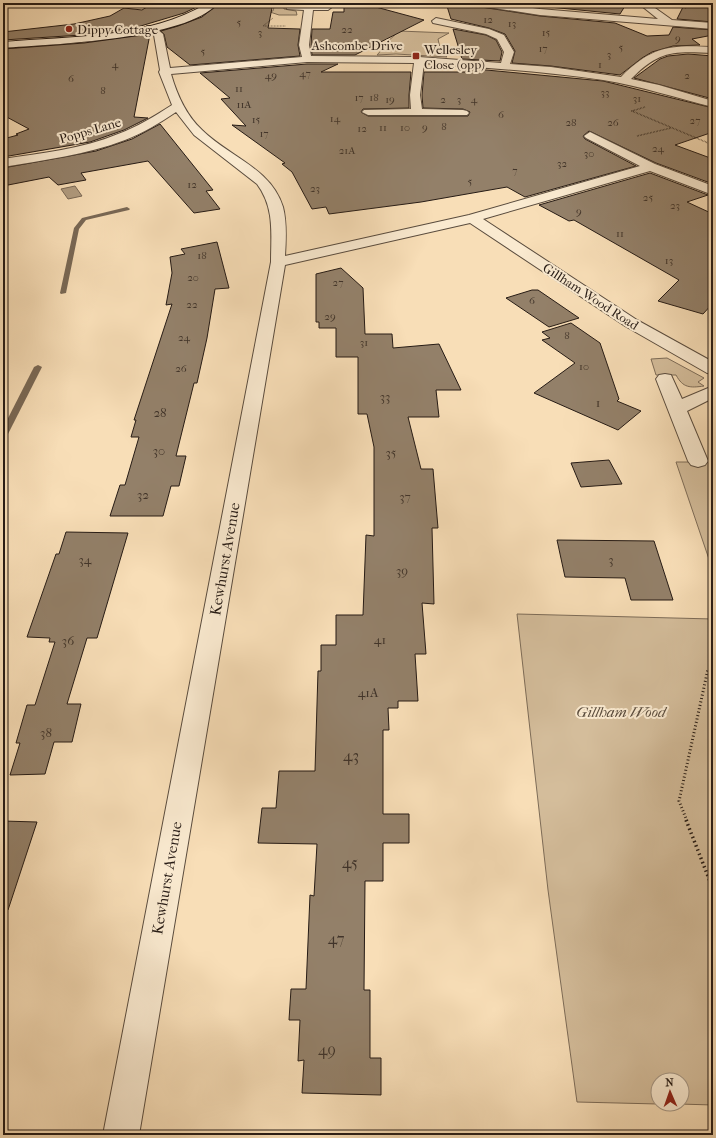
<svg xmlns="http://www.w3.org/2000/svg" width="716" height="1138" font-family="'IM FELL French Canon',serif">
<style>
.green{fill:#d4bd9b;stroke:#7d6c58}
.water{fill:#b19c80;stroke:#796855}
.lines{fill:none;stroke-linecap:round;stroke-linejoin:round}
.stream{fill:#796855;fill-rule:evenodd}
.building{fill:#938069;stroke:#261b15}
.minor-casing{stroke:#5a4c3e;stroke-width:2}
.secondary-casing{stroke:#261b15;stroke-width:2}
.path-far3{stroke:#261b15;stroke-width:1;stroke-dasharray:0.5 1;stroke-linecap:butt}
.path-far2{stroke:#261b15;stroke-width:1.5;stroke-dasharray:0.5 1;stroke-linecap:butt}
.path-far1{stroke:#261b15;stroke-width:3;stroke-dasharray:1 2.5;stroke-linecap:butt}
.path{stroke:#261b15;stroke-width:3.5;stroke-dasharray:1.5 3;stroke-linecap:butt}
.minor{fill:#faead0;fill-rule:evenodd}
.secondary{fill:#faead0;fill-rule:evenodd}
.poi-dot{fill:#8f2418;stroke:#faead0;stroke-width:1.5}
.labels{text-anchor:middle;stroke-width:4;stroke-linejoin:round;paint-order:stroke}
.far-number-label{font-size:11px;fill:#41342a}
.far-poi-label{font-size:13px;fill:#261b15;stroke:#faead0;text-anchor:start}
.far-street-label{font-size:13px;fill:#261b15;stroke:#faead0}
.number-label{font-size:13px;fill:#41342a}
.street-label{font-size:15px;fill:#261b15;stroke:#faead0}
.park-label{font-size:15px;font-style:italic;fill:#5a4c3d;stroke:#faead0}
.near-number-label{font-size:16px;fill:#41342a}
</style>
<rect width="100%" height="100%" fill="#f8deb7"/>
<filter id="stains"><feTurbulence type="fractalNoise" baseFrequency=".005" numOctaves="4"/><feColorMatrix values="0 0 0 0 .2 0 0 0 0 .09 0 0 0 0 .02 0 0 0 .5 -.17"/></filter>
<radialGradient id="worn" r=".72"><stop offset=".6" stop-color="#630" stop-opacity="0"/><stop offset="1" stop-color="#630" stop-opacity=".3"/></radialGradient>
<g class="green">
<polygon points="274,7 284,7 284,9 296,11 297,15 279,15 267,11 273,11"/>
<polygon points="399,31 449,33 438,39 441,52 447,57 396,54 377,55 386,45 384,45"/>
<path d="M667,358L704,378L698,382L704,386C690,388 683,388 676,375H656L651,359Z"/>
<polygon points="676,462 713,462 713,571"/>
<polygon points="517,614 713,619 713,1105 679,1104 682,1104 682,1080 658,1080 658,1104 577,1102 548,890"/>
</g>
<polygon class="water" points="75,186 82,196 68,199 61,189"/>
<g class="lines">
<g class="stream">
<polygon points="127,207 130,209 129,210 86,220 79,229 66,293 61,294 60,293 74,228 82,218"/>
<polygon points="38,365 42,367 7,436 3,438 3,428 34,367"/>
</g>
</g>
<g class="building">
<polygon points="168,3 205,3 184,13 134,28 82,35 3,40 3,32 74,24 110,16 124,8 142,10 150,5 163,6"/>
<polygon points="219,3 273,3 268,28 300,29 298,45 300,56 190,65 167,47 164,34 161,31 178,26 202,17"/>
<polygon points="346,3 361,3 424,20 355,55 312,55 311,45 312,29 330,29 333,12 344,12 344,5"/>
<polygon points="446,3 476,3 481,7 540,16 615,23 647,36 669,35 673,27 713,30 713,35 692,39 700,45 673,46 652,52 642,58 620,75 551,66 512,63 515,51 505,34 489,28 451,19"/>
<polygon points="509,3 590,3 625,6 620,14"/>
<polygon points="688,4 713,6 713,22 677,19 683,7 686,8"/>
<polygon points="453,29 486,35 496,40 502,52 500,61 462,59"/>
<polygon points="150,34 134,117 148,118 124,130 90,142 3,157 3,139 18,135 16,134 29,129 3,115 3,49 84,43"/>
<polygon points="688,54 713,56 713,99 634,78 660,59 668,56"/>
<polygon points="307,64 338,64 321,72 411,72 409,95 409,108 363,109 361,112 368,116 468,116 470,112 463,109 423,108 422,95 424,72 466,72 465,68 603,81 713,108 713,132 675,145 713,159 713,184 656,163 589,131 583,136 585,139 636,166 525,197 507,187 421,202 329,214 326,207 312,209 292,172 282,164 285,163 232,125 246,126 221,99 230,98 200,73"/>
<polygon points="160,124 213,190 206,191 220,209 194,213 148,161 81,173 86,180 58,185 49,177 3,186 3,168 96,151 132,139"/>
<polygon points="650,173 708,195 687,202 713,214 713,303 703,314 658,301 679,280 574,220 569,221 539,205"/>
<polygon points="217,242 229,288 215,289 207,338 197,383 194,383 176,456 186,456 179,486 171,486 163,516 110,516 120,485 125,485 139,437 131,437 136,420 134,420 172,304 166,305 172,273 170,257 185,254 181,249"/>
<polygon points="341,268 363,288 365,334 392,334 393,348 439,344 461,390 436,390 439,417 408,417 421,469 433,469 438,528 432,528 434,604 422,603 426,654 415,654 418,701 398,701 398,708 388,708 389,730 383,730 383,814 409,814 409,843 383,843 383,881 365,881 364,990 370,990 370,1058 381,1058 381,1095 302,1093 304,1060 298,1061 300,1020 289,1020 291,989 306,989 310,895 314,896 317,844 258,843 262,808 276,808 279,771 315,771 318,671 321,671 321,645 336,645 336,615 363,615 366,535 374,536 374,447 367,414 358,414 358,357 336,357 336,328 319,328 319,322 316,322 316,274"/>
<polygon points="532,290 538,290 579,318 549,327 506,298"/>
<polygon points="571,323 600,343 619,399 617,401 641,411 618,430 534,393 575,363 542,340 550,338 542,332"/>
<polygon points="609,460 622,484 581,487 571,463"/>
<polygon points="66,532 128,533 97,638 87,638 67,704 81,704 72,742 54,742 45,774 10,775 20,743 16,743 27,705 35,705 55,642 49,642 50,638 27,637 56,554 59,554"/>
<polygon points="557,540 654,541 673,600 631,600 625,578 565,577"/>
<polygon points="3,821 37,822 8,910 3,909"/>
</g>
<g class="lines">
<defs>
<g id="minor">
<polygon points="477,3 498,3 540,9 658,19 638,3 648,3 672,20 713,23 713,29 540,15 481,6"/>
<path d="M290,4H328L332,7L328,10H313L309,45L311,56L419,57L501,63L504,52L497,39L486,34L433,23L432,21L436,18L489,29L504,35L514,52L510,64L551,67L621,77C652,46 670,45 713,47V53C674,51 659,50 631,79L659,85L713,101V107C676,98 641,86 603,80C544,71 484,68 424,63L420,95L422,109L463,110L467,111L469,113L467,115H368L362,112L364,110L411,109L410,95L414,63L307,62L171,74C177,95 186,115 202,130C228,156 271,168 283,207C287,222 286,240 285,256L469,215L640,166L586,138L584,136L590,132L655,164L713,186V195L650,171L483,219L637,320L713,362V374L707,373L625,326L470,223L285,265L139,1135H103L271,262C271,234 275,208 257,184L194,135L176,112C160,123 143,133 125,140C86,155 44,160 3,167V159C41,153 82,149 118,134C137,127 155,116 172,105L159,72L160,70L154,35L147,30V26H153L163,34L170,68L302,57L299,45L304,10L287,9L286,7Z"/>
<polygon points="665,374 671,375 682,399 713,386 713,398 687,411 708,461 705,465 698,467 691,465 688,461 656,379 659,375"/>
</g>
<path id="secondary" d="M208,3H218C186,40 52,44 3,48V42C72,36 147,39 208,3Z"/>
</defs>
<use href="#minor" class="minor-casing"/>
<use href="#secondary" class="secondary-casing"/>
<polyline class="path-far3" points="273,18 263,26 286,26"/>
<g class="path-far2">
<polyline points="645,107 632,111 713,145"/>
<polyline points="637,136 671,128"/>
</g>
<polyline class="path-far1" points="687,821 679,801 708,669 713,668"/>
<polyline class="path" points="686,820 713,889"/>
<use href="#minor" class="minor"/>
<use href="#secondary" class="secondary"/>
</g>
<g class="poi-dot">
<circle cx="69" cy="29" r="4"/>
<rect x="412" y="52" width="8" height="8" rx="2"/>
</g>
<g class="labels">
<g class="far-number-label">
<text x="488" y="23">12</text>
<text x="239" y="26">5</text>
<text x="512" y="27">13</text>
<text x="347" y="33">22</text>
<text x="260" y="36">3</text>
<text x="546" y="36">15</text>
<text x="678" y="42">9</text>
<text x="621" y="51">5</text>
<text x="543" y="52">17</text>
<text x="203" y="55">5</text>
<text x="609" y="58">3</text>
<text x="115" y="68">4</text>
<text x="600" y="68">1</text>
<text x="305" y="77">47</text>
<text x="271" y="79">49</text>
<text x="687" y="79">2</text>
<text x="71" y="82">6</text>
<text x="239" y="92">11</text>
<text x="103" y="94">8</text>
<text x="605" y="96">33</text>
<text x="359" y="101">17</text>
<text x="374" y="101">18</text>
<text x="637" y="102">31</text>
<text x="390" y="103">19</text>
<text x="443" y="103">2</text>
<text x="459" y="103">3</text>
<text x="474" y="103">4</text>
<text x="244" y="108">11A</text>
<text x="501" y="118">6</text>
<text x="335" y="122">14</text>
<text x="256" y="123">15</text>
<text x="695" y="124">27</text>
<text x="571" y="126">28</text>
<text x="613" y="126">26</text>
<text x="444" y="130">8</text>
<text x="383" y="131">11</text>
<text x="405" y="131">10</text>
<text x="425" y="131">9</text>
<text x="362" y="132">12</text>
<text x="264" y="137">17</text>
<text x="658" y="152">24</text>
<text x="347" y="154">21A</text>
<text x="589" y="157">30</text>
<text x="562" y="167">32</text>
<text x="515" y="174">7</text>
<text x="470" y="185">5</text>
<text x="192" y="188">12</text>
<text x="315" y="192">23</text>
<text x="648" y="201">25</text>
<text x="675" y="209">23</text>
<text x="579" y="215">9</text>
<text x="620" y="237">11</text>
<text x="202" y="259">18</text>
<text x="669" y="264">13</text>
<text x="193" y="281">20</text>
<text x="338" y="286">27</text>
<text x="532" y="304">6</text>
<text x="192" y="308">22</text>
<text x="330" y="320">29</text>
<text x="567" y="339">8</text>
<text x="184" y="341">24</text>
<text x="364" y="346">31</text>
<text x="584" y="370">10</text>
<text x="181" y="372">26</text>
</g>
<g class="far-poi-label">
<text x="77" y="34">Dippy Cottage</text>
<text x="424" y="54">Wellesley<tspan x="424" dy="15">Close (opp)</tspan></text>
</g>
<g class="far-street-label">
<text x="357" y="50">Ashcombe Drive</text>
<text transform="translate(90 130) rotate(-16)" y="5">Popps Lane</text>
<text transform="translate(591 296) rotate(33)" y="5">Gillham Wood Road</text>
</g>
<g class="number-label">
<text x="385" y="401">33</text>
<text x="598" y="407">1</text>
<text x="160" y="417">28</text>
<text x="159" y="455">30</text>
<text x="391" y="457">35</text>
<text x="143" y="499">32</text>
<text x="405" y="501">37</text>
<text x="85" y="564">34</text>
<text x="611" y="564">3</text>
<text x="402" y="575">39</text>
<text x="380" y="644">41</text>
<text x="68" y="645">36</text>
<text x="368" y="697">41A</text>
<text x="46" y="737">38</text>
</g>
<g class="street-label">
<text transform="translate(225 559) rotate(-80)" y="5">Kewhurst Avenue</text>
<text transform="translate(167 878) rotate(-80)" y="5">Kewhurst Avenue</text>
</g>
<g class="park-label">
<text x="621" y="717">Gillham Wood</text>
</g>
<g class="near-number-label">
<text x="351" y="761">43</text>
<text x="350" y="868">45</text>
<text x="336" y="944">47</text>
<text x="327" y="1055">49</text>
</g>
</g>
<rect width="716" height="1138" fill="none" stroke="#f8deb7" stroke-width="16"/>
<rect x="4" y="4" width="708" height="1130" fill="none" stroke="#261b15" stroke-width="2"/>
<rect x="8" y="8" width="700" height="1122" fill="none" stroke="#261b15"/>
<g transform="translate(670 1092) rotate(358)"><circle r="19" fill="#faead0" stroke="#a59785"/>
<path d="M0-3L7 15L0 10L-7 15Z" fill="#8f2418"/>
<text y="-6" font-size="11" font-weight="bold" text-anchor="middle" fill="#261b15">N</text>
</g>
<rect width="100%" height="100%" filter="url(#stains)"/>
<rect width="100%" height="100%" fill="url(#worn)"/>
</svg>
